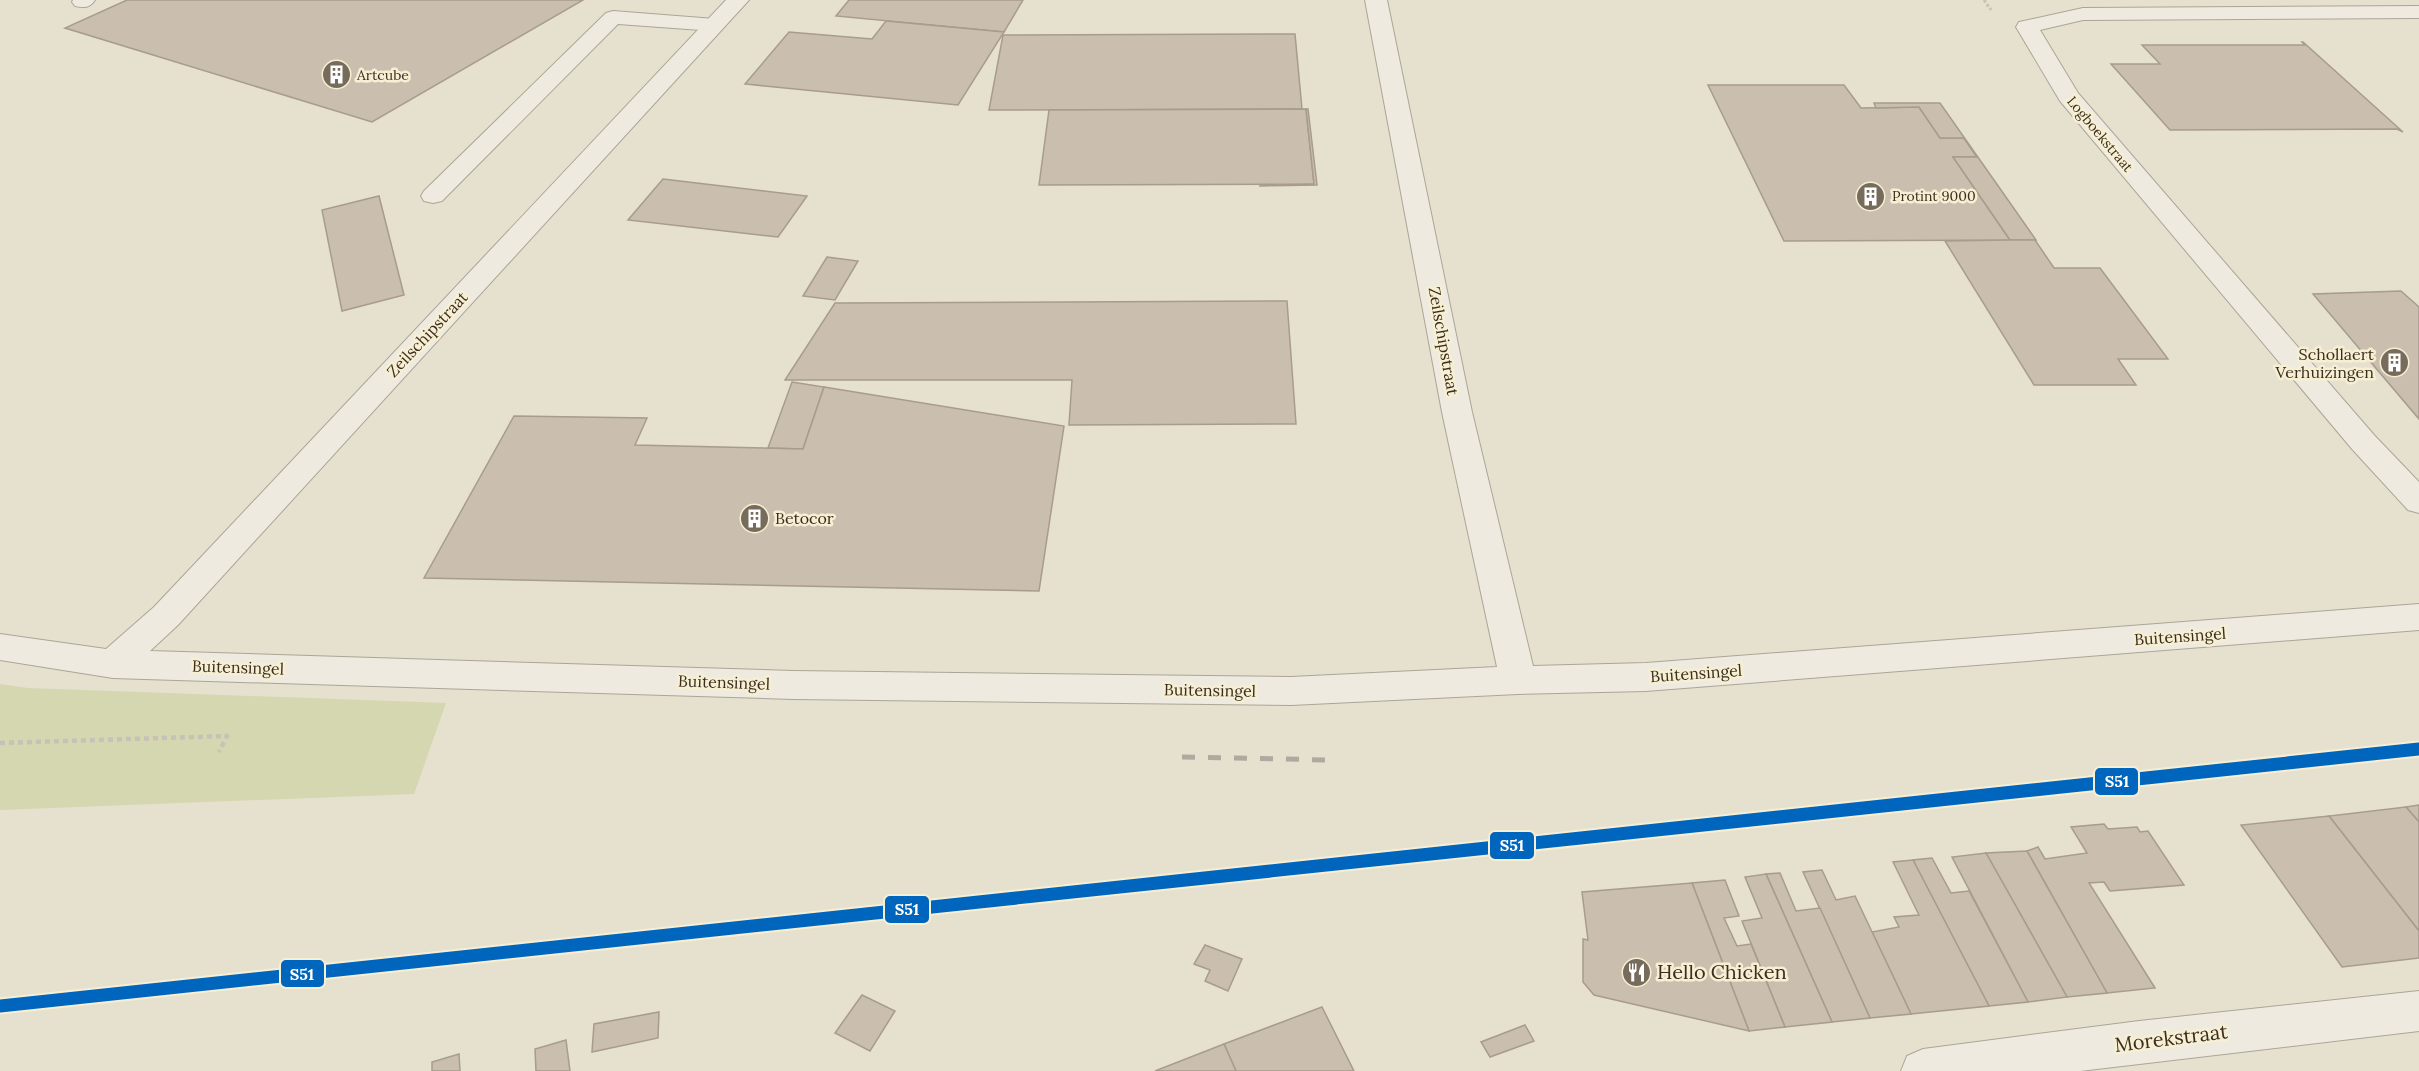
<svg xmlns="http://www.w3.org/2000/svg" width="2419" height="1071" font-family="Lora,serif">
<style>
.green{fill:#d4d7b0}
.building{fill:#cabfaf;stroke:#a79c8d;stroke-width:1.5}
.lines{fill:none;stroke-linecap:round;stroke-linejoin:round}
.service-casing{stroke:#aca597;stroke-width:2}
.minor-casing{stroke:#aca597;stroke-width:2}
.tertiary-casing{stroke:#aca597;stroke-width:2}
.path-far1{stroke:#c7c1b7;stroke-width:3;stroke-dasharray:3 2;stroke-linecap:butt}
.path{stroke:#c7c1b7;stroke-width:4.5;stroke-dasharray:5 4;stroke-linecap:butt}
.service{fill:#eeeae0;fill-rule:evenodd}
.minor{fill:#eeeae0;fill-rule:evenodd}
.tertiary{fill:#eeeae0;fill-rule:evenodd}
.rail{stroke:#aeaaa0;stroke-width:5;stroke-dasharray:13 13;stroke-linecap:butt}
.rail-1-casing{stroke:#f7efd4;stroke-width:17}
.rail-1{stroke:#0065bd;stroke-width:13}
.labels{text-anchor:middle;stroke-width:5;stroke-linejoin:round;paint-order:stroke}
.far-poi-label{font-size:14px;fill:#3b2e1e;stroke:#f7efd4;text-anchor:start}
.far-street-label{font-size:14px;fill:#3b2e1e;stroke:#f7efd4}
.street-label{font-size:16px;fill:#3b2e1e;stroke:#f7efd4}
.poi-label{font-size:16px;fill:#3b2e1e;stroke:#f7efd4;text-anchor:end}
.near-poi-label{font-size:20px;fill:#3b2e1e;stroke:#f7efd4;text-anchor:start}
.near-street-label{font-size:20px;fill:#3b2e1e;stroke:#f7efd4}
.line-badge{stroke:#f7efd4;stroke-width:2}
.badge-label{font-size:16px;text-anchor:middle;font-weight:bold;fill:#fff}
</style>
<rect width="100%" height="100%" fill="#e6e0ce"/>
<polygon class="green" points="0,684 28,688 446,703 414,794 0,810"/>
<g class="building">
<polygon points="127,0 583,0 372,122 65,28"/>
<polygon points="849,0 1023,0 1004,32 836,16"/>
<polygon points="886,21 1004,32 958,105 745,84 789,32 872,39"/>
<polygon points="1295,34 1302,109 989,110 1003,35"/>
<polygon points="2302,42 2303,42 2403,132 2397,129 2170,130 2111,64 2160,64 2142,45 2305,45"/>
<polygon points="1708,85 1844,85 1861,108 1919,107 1940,138 1964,138 1977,157 1953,157 2010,240 1784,241"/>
<polygon points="1874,103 1940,103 2036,240 2010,240 1953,157 1977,157 1964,138 1940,138 1919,107 1876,108"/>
<polygon points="1306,109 1314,184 1039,185 1049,110"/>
<polygon points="1306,109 1308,109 1317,185 1259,186 1314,184"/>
<polygon points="663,179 807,196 778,237 628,220"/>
<polygon points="379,196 404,295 342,311 322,210"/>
<polygon points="2010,240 2035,240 2054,268 2100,268 2168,359 2118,359 2136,385 2034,385 1945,241"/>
<polygon points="827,257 858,261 835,300 803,296"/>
<polygon points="2401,291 2419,307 2419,419 2313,294"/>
<polygon points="1287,301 1296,424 1069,425 1072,380 785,380 835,303"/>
<polygon points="792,382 824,387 803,449 768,448"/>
<polygon points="824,387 1064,426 1039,591 424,578 514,416 647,418 635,445 803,449"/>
<polygon points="2419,805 2419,822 2406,807"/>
<polygon points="2406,807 2419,822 2419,931 2329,816"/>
<polygon points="2329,816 2419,931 2419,958 2342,967 2241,825"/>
<polygon points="2104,824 2108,829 2137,827 2140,832 2148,831 2184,885 2110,891 2104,882 2089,883 2155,988 2107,993 2027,851 2038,847 2045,859 2087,853 2071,827"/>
<polygon points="2027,851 2107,993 2067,997 1986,853"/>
<polygon points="1986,853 2067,997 2028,1002 1952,857"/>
<polygon points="1932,858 1951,893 1969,891 2028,1002 1989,1006 1913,860"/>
<polygon points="1913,860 1989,1006 1911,1014 1872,932 1899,927 1894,917 1919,915 1893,862"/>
<polygon points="1822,870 1836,900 1855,896 1911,1014 1870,1018 1803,872"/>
<polygon points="1780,873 1796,911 1820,908 1870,1018 1832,1022 1766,874"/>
<polygon points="1766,874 1832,1022 1785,1027 1742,921 1762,918 1745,877"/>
<polygon points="1725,880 1739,916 1724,918 1737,946 1751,944 1785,1027 1749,1031 1692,883"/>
<polygon points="1692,883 1749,1031 1594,995 1583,982 1583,939 1588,940 1582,892"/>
<polygon points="1205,945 1242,959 1228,991 1205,981 1210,970 1194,964"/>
<polygon points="862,995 895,1011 870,1051 835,1033"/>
<polygon points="1322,1007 1354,1071 1236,1071 1224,1044"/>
<polygon points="659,1012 658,1038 592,1052 594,1024"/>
<polygon points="1525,1025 1534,1041 1490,1057 1481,1042"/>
<polygon points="566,1040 570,1071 536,1071 535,1049"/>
<polygon points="1224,1044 1236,1071 1155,1071"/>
<polygon points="459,1054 460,1071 432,1071 432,1062"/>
</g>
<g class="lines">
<defs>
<g id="service">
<path d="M73,0H95C90,8 84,8 75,6L72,2Z"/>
<polygon points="613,11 715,19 722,21 725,25 722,29 715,31 618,24 442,201 433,203 424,201 421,196 424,191 606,13"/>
</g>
<g id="minor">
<polygon points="726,0 749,0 178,625 150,651 793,671 1291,677 1497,667 1442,412 1365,0 1387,0 1472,412 1533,666 1646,663 2419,604 2419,630 1646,691 1518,694 1291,705 793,699 113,678 0,660 0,634 106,649 154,607"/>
<polygon points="2419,6 2419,18 2083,20 2040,30 2078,93 2374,435 2419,482 2419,513 2408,510 2352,449 2060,101 2016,27 2019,22 2083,8"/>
</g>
<polygon id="tertiary" points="2419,991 2419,1031 2080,1071 1901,1071 1907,1056 1923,1049 2139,1021"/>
</defs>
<use href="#service" class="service-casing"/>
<use href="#minor" class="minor-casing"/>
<use href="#tertiary" class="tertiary-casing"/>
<polyline class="path-far1" points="1984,0 1991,10"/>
<polyline class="path" points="0,743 227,736 219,752"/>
<use href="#service" class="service"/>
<use href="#minor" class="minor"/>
<use href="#tertiary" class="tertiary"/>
<polyline class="rail" points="1182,757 1330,760"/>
<defs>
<polyline id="rail-1" points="0,1006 2419,749"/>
</defs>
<use href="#rail-1" class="rail-1-casing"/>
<use href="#rail-1" class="rail-1"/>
</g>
<defs>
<symbol id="building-disc" viewBox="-11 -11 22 22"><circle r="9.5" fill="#776c5c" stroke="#f7efd4"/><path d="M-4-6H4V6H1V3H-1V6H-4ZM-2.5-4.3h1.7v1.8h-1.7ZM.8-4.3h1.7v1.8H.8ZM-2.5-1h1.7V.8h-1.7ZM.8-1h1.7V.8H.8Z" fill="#fff"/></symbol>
<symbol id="restaurant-disc" viewBox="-11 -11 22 22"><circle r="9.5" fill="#776c5c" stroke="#f7efd4"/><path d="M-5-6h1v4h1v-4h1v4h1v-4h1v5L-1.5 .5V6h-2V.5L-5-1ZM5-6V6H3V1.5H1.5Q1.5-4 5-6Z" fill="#fff"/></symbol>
</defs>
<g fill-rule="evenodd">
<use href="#building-disc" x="320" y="58" width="33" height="33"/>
<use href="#building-disc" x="1854" y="180" width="33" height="33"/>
<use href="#building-disc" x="2378" y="346" width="33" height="33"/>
<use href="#building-disc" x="738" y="502" width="33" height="33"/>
<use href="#restaurant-disc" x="1620" y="956" width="33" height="33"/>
</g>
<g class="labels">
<g class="far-poi-label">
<text x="357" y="80">Artcube</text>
<text x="1892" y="201">Protint 9000</text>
</g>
<g class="far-street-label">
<text transform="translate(2100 134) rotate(50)" y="5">Logboekstraat</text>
</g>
<g class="street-label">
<text transform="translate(427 334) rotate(-47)" y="6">Zeilschipstraat</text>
<text transform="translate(1444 341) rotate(80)" y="6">Zeilschipstraat</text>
<text transform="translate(2180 636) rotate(-4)" y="6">Buitensingel</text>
<text transform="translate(238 667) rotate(2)" y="6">Buitensingel</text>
<text transform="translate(1696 673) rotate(-4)" y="6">Buitensingel</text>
<text transform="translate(724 682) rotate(2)" y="6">Buitensingel</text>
<text transform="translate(1210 690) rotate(1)" y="6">Buitensingel</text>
</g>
<g class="poi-label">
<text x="2374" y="360">Schollaert<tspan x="2374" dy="18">Verhuizingen</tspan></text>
<text x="775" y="524" text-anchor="start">Betocor</text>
</g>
<g class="near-poi-label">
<text x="1657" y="979">Hello Chicken</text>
</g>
<g class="near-street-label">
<text transform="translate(2171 1038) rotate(-7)" y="7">Morekstraat</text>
</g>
</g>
<g class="line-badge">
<rect x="2094" y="767" width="45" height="29" rx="6" fill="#0065bd"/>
<rect x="1489" y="831" width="46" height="29" rx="6" fill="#0065bd"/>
<rect x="884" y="895" width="46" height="29" rx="6" fill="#0065bd"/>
<rect x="280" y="959" width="45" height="29" rx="6" fill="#0065bd"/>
</g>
<g class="badge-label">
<text x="2117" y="787">S51</text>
<text x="1512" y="851">S51</text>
<text x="907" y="915">S51</text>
<text x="302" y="980">S51</text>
</g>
</svg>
